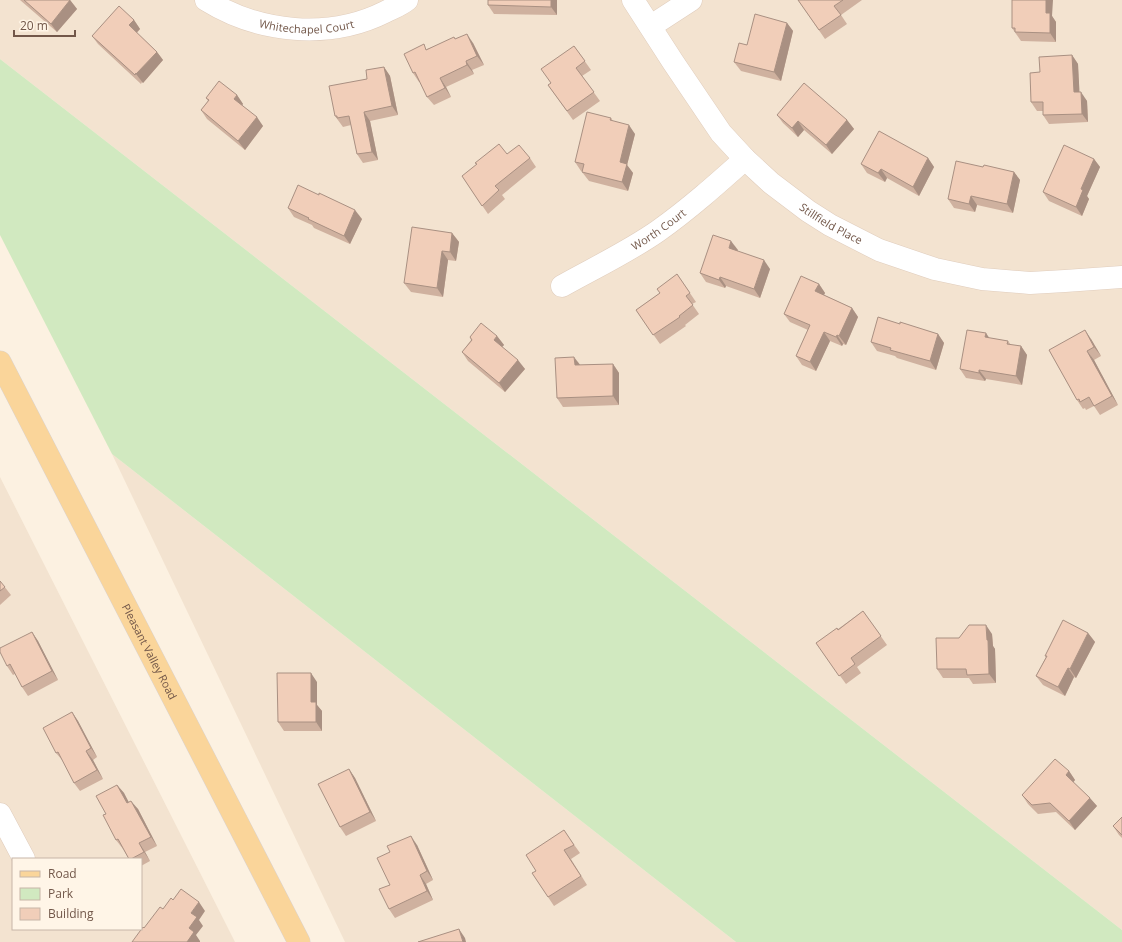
<svg xmlns="http://www.w3.org/2000/svg" width="1122" height="942" font-family="'Open Sans',sans-serif">
<style>
.residential{fill:#f3e3d0;fill-rule:evenodd}
.green{fill:#d1e9c0}
.lines{fill:none;stroke-linecap:round;stroke-linejoin:round}
.minor-casing{stroke:#e0cdbd;stroke-width:23}
.major-casing{stroke:#dad3d0;stroke-width:23}
.minor{stroke:#fff;stroke-width:22}
.major{stroke:#fad59a;stroke-width:22}
.wall{fill:#cfb19f}
.shaded-wall{fill:#a99082}
.building{fill:#f1ceb9;stroke:#a99082}
.labels{text-anchor:middle;stroke-width:3;stroke-linejoin:round;paint-order:stroke}
.street-label{font-size:11px;fill:#725749;stroke:#fff5e7}
</style>
<rect width="100%" height="100%" fill="#fcf1e1"/>
<g class="residential">
<polygon points="0,0 1122,0 1122,930 0,59"/>
<polygon points="112,454 736,942 345,942"/>
<path d="M0,477L235,942H0ZM13,859H141V929H13Z"/>
</g>
<polygon class="green" points="0,59 1122,930 1122,942 736,942 112,454 0,235"/>
<g class="lines">
<defs>
<g id="minor">
<path id="s1" d="M206,0C259,33 329,40 385,12C393,8 401,5 407,0"/>
<path id="s2" d="M633,0L673,62L721,133L745,159L771,183L808,211L830,225L879,250L935,269L982,279L1030,283L1065,281L1122,277"/>
<polyline points="651,26 691,0"/>
<path id="s3" d="M562,286C594,268 628,252 658,231C689,209 717,184 745,159"/>
<polyline points="0,814 24,859"/>
</g>
<g id="major">
<path id="s4" d="M0,362L299,942"/>
</g>
</defs>
<use href="#minor" class="minor-casing"/>
<use href="#major" class="major-casing"/>
<use href="#minor" class="minor"/>
<use href="#major" class="major"/>
</g>
<g class="wall">
<polygon points="20,0 70,0 77,9 57,32"/>
<polygon points="488,0 557,0 557,15 494,14 488,5"/>
<polygon points="798,0 862,0 841,15 847,24 825,39"/>
<polygon points="1052,16 1056,22 1056,42 1021,41 1012,28"/>
<polygon points="134,20 140,29 137,33 157,52 163,60 143,83 142,82 141,84 98,44 92,36"/>
<polygon points="787,23 793,31 781,81 741,71 734,62 747,45"/>
<polygon points="455,39 473,43 484,65 472,70 474,74 446,87 451,97 434,105 427,97 420,81 419,82 413,73 427,49"/>
<polygon points="574,46 591,70 582,76 600,101 573,120 548,85 551,83"/>
<polygon points="1072,55 1078,64 1079,92 1087,101 1088,122 1049,124 1043,115 1043,111 1037,111 1031,102 1040,72"/>
<polygon points="384,67 390,76 398,115 370,121 378,160 363,163 357,154 351,125 343,127 335,116 367,79"/>
<polygon points="237,95 243,104 242,105 263,126 245,150 207,119 201,110 208,101 206,98"/>
<polygon points="777,115 847,120 854,129 832,154 804,130 798,137 783,123"/>
<polygon points="611,118 613,121 635,134 627,165 633,173 628,191 589,181 582,172 583,171 581,171 575,162"/>
<polygon points="507,154 530,158 536,167 502,195 505,199 488,214 462,176"/>
<polygon points="928,158 934,167 919,196 887,178 885,182 867,173 861,164"/>
<polygon points="1094,159 1100,167 1087,196 1089,199 1082,216 1049,201 1043,192"/>
<polygon points="983,167 1014,172 1020,180 1013,213 977,205 975,212 954,208 948,199"/>
<polygon points="288,208 362,219 350,244 314,228 312,225 294,217"/>
<polygon points="452,233 459,242 456,261 448,260 443,297 411,292 404,283"/>
<polygon points="738,250 737,251 770,269 760,298 726,286 725,288 706,282 700,273"/>
<polygon points="677,274 696,302 692,304 699,314 685,325 686,326 660,344 636,310 660,293"/>
<polygon points="819,284 825,293 824,295 852,308 858,317 846,345 843,344 842,346 830,341 816,371 802,365 796,356 808,330 790,322 784,314"/>
<polygon points="900,324 938,334 944,343 936,370 897,358 895,356 877,351 871,342"/>
<polygon points="497,336 504,345 502,347 525,369 505,392 468,361 462,352 471,340 470,337"/>
<polygon points="990,338 1008,341 1011,345 1021,346 1027,355 1022,385 986,379 985,381 966,378 960,369"/>
<polygon points="1091,339 1101,356 1094,360 1118,405 1100,415 1094,406 1086,410 1085,408 1083,409 1077,400 1049,350"/>
<polygon points="613,364 619,373 619,405 563,407 557,398 580,365"/>
<polygon points="0,581 11,595 0,605"/>
<polygon points="863,611 887,645 857,667 861,673 846,684 816,643 838,629"/>
<polygon points="32,632 38,641 58,680 28,696 22,687 15,674 13,675 7,666"/>
<polygon points="1088,633 1095,642 1076,678 1074,677 1065,696 1043,685 1036,676 1046,657 1045,656"/>
<polygon points="992,634 993,646 995,649 996,683 973,684 969,678 943,678 937,669 959,638"/>
<polygon points="317,682 317,705 322,711 322,731 284,731 278,722"/>
<polygon points="72,712 78,721 97,757 93,760 103,779 80,791 74,783 63,761 56,753"/>
<polygon points="349,769 355,778 376,821 346,836 340,827"/>
<polygon points="1069,771 1075,780 1073,782 1097,806 1075,830 1056,812 1038,814 1028,804 1022,795"/>
<polygon points="117,785 124,793 128,802 138,809 157,846 145,852 150,861 141,866 141,859 129,859 123,849 116,840 106,814"/>
<polygon points="1122,817 1122,838 1119,835 1113,826"/>
<polygon points="570,839 580,853 571,859 587,885 554,906 548,897 536,871"/>
<polygon points="417,845 433,880 426,884 433,900 395,918 389,909 390,885"/>
</g>
<g class="shaded-wall">
<polygon points="70,0 77,9 57,32 51,24"/>
<polygon points="551,0 557,0 557,15 551,7"/>
<polygon points="1046,0 1053,0 1052,16 1056,22 1056,42 1050,33 1046,13"/>
<polygon points="134,20 140,29 135,34 129,25"/>
<polygon points="787,23 793,31 781,81 774,72"/>
<polygon points="467,34 473,43 484,65 477,56"/>
<polygon points="157,52 163,60 143,83 136,74"/>
<polygon points="1072,55 1078,64 1080,101 1074,92"/>
<polygon points="466,61 472,70 474,74 467,65"/>
<polygon points="384,67 390,76 398,115 392,106"/>
<polygon points="440,78 446,87 451,97 445,88"/>
<polygon points="1081,92 1087,101 1088,122 1082,114"/>
<polygon points="237,95 243,104 240,108 234,99"/>
<polygon points="364,112 370,121 378,160 372,152"/>
<polygon points="257,117 263,126 245,150 238,141"/>
<polygon points="847,120 854,129 832,154 826,145"/>
<polygon points="798,121 804,130 798,137 792,128"/>
<polygon points="629,125 635,134 627,165 633,173 628,191 622,182 620,162"/>
<polygon points="928,158 934,167 919,196 913,187"/>
<polygon points="1094,159 1100,167 1087,196 1089,199 1082,216 1076,207 1081,189"/>
<polygon points="881,169 887,178 885,182 878,173"/>
<polygon points="1014,172 1020,180 1013,213 1007,204"/>
<polygon points="971,196 977,205 975,212 969,204"/>
<polygon points="355,210 362,219 350,244 344,236"/>
<polygon points="452,233 459,242 456,261 450,252"/>
<polygon points="731,241 738,250 735,257 729,248"/>
<polygon points="442,251 448,260 443,297 437,288"/>
<polygon points="764,260 770,269 760,298 754,289"/>
<polygon points="720,277 726,286 725,288 719,280"/>
<polygon points="819,284 825,293 821,300 815,291"/>
<polygon points="852,308 858,317 846,345 839,336"/>
<polygon points="1085,330 1091,339 1101,356 1094,347"/>
<polygon points="824,332 830,341 816,371 810,362"/>
<polygon points="986,333 992,342 985,337"/>
<polygon points="938,334 944,343 936,370 930,361"/>
<polygon points="837,335 843,344 842,346 836,337"/>
<polygon points="497,336 504,345 500,349 494,340"/>
<polygon points="1021,346 1027,355 1022,385 1016,376"/>
<polygon points="1087,351 1094,360 1118,405 1112,396"/>
<polygon points="574,357 581,366 575,365"/>
<polygon points="518,360 525,369 505,392 499,383"/>
<polygon points="613,364 619,373 619,405 613,396"/>
<polygon points="979,370 986,379 985,381 979,373"/>
<polygon points="986,625 992,634 993,646 995,649 996,683 989,674 987,640"/>
<polygon points="32,632 38,641 58,680 52,671"/>
<polygon points="1088,633 1095,642 1076,678 1070,669"/>
<polygon points="1068,668 1074,677 1065,696 1058,687"/>
<polygon points="311,673 317,682 317,705 322,711 322,731 316,722 311,702"/>
<polygon points="72,712 78,721 97,757 91,748"/>
<polygon points="86,751 93,760 103,779 97,770"/>
<polygon points="349,769 355,778 376,821 370,812"/>
<polygon points="1069,771 1075,780 1072,784 1066,775"/>
<polygon points="117,785 124,793 134,812 127,803"/>
<polygon points="1090,798 1097,806 1075,830 1069,821"/>
<polygon points="131,801 138,809 157,846 151,837"/>
<polygon points="411,836 417,845 433,880 427,871"/>
<polygon points="139,843 145,852 150,861 144,852"/>
<polygon points="420,875 426,884 433,900 427,891"/>
<polygon points="199,902 205,911 199,920 203,926 196,935 200,941 200,942 187,942 191,913"/>
<polygon points="459,929 465,938 466,942 463,942"/>
</g>
<g class="building">
<polygon points="24,0 70,0 51,24"/>
<polygon points="488,0 551,0 551,7 488,5"/>
<polygon points="798,0 843,0 834,6 841,15 819,30"/>
<polygon points="1012,0 1046,0 1046,13 1050,13 1050,33 1015,32 1015,28 1012,28"/>
<polygon points="119,6 134,20 129,25 157,52 136,74 136,73 135,75 92,36"/>
<polygon points="755,14 787,23 774,72 734,62 739,43 747,45"/>
<polygon points="467,34 477,56 466,61 467,65 440,78 445,88 427,97 415,72 413,73 404,54 424,44 426,50 454,37 455,39"/>
<polygon points="574,46 585,61 576,68 594,92 567,111 548,85 551,83 541,69"/>
<polygon points="1072,55 1074,92 1081,92 1082,114 1043,115 1043,102 1031,102 1030,73 1040,72 1039,57"/>
<polygon points="384,67 392,106 364,112 372,152 357,154 349,116 337,118 337,116 335,116 329,86 367,79 366,70"/>
<polygon points="219,81 237,95 234,99 257,117 238,141 201,110 209,100 206,98"/>
<polygon points="804,83 847,120 826,145 798,121 792,128 777,115"/>
<polygon points="587,112 611,118 610,120 629,125 620,162 627,164 622,182 582,172 584,164 575,162"/>
<polygon points="879,131 928,158 913,187 881,169 878,173 861,164"/>
<polygon points="499,144 507,154 519,145 530,158 495,186 499,190 482,206 462,176 477,164 475,163"/>
<polygon points="1064,145 1094,159 1081,189 1083,190 1076,207 1043,192"/>
<polygon points="956,161 983,167 984,165 1014,172 1007,204 971,196 969,204 948,199"/>
<polygon points="298,185 319,195 319,193 355,210 344,236 308,219 309,218 288,208"/>
<polygon points="412,227 452,233 450,252 442,251 437,288 404,283"/>
<polygon points="713,235 731,241 729,248 764,260 754,289 720,277 719,280 700,273"/>
<polygon points="677,274 690,293 686,296 693,305 679,316 680,317 653,335 636,310 660,293 657,289"/>
<polygon points="801,276 819,284 815,291 852,308 839,336 837,335 836,337 824,332 810,362 796,356 810,325 784,314"/>
<polygon points="878,317 900,324 900,322 938,334 930,361 890,350 891,348 871,342"/>
<polygon points="481,323 497,336 494,340 518,360 499,383 462,352 472,340 470,337"/>
<polygon points="967,330 986,333 985,337 1008,341 1007,344 1021,346 1016,376 979,370 979,373 960,369"/>
<polygon points="1085,330 1094,347 1087,351 1112,396 1094,406 1089,397 1080,402 1079,399 1077,400 1049,350"/>
<polygon points="574,357 575,365 613,364 613,396 557,398 555,358"/>
<polygon points="0,581 5,587 0,591"/>
<polygon points="863,611 881,636 851,658 855,664 839,676 816,643 837,628 838,630"/>
<polygon points="1063,620 1088,633 1070,669 1068,668 1058,687 1036,676 1047,656 1045,656"/>
<polygon points="969,625 986,625 987,640 988,640 989,674 967,675 966,669 937,669 936,638 959,638"/>
<polygon points="32,632 52,671 22,687 10,664 7,666 0,652 0,648"/>
<polygon points="277,673 311,673 311,702 316,702 316,722 278,722"/>
<polygon points="72,712 91,748 86,751 97,770 74,783 58,752 56,753 43,728"/>
<polygon points="1055,759 1069,771 1066,775 1090,798 1069,821 1050,803 1032,805 1022,795"/>
<polygon points="349,769 370,812 340,827 318,784"/>
<polygon points="117,785 127,803 131,801 151,837 139,843 144,852 131,859 129,859 118,839 116,840 103,815 106,814 96,796"/>
<polygon points="1122,817 1122,835 1113,826"/>
<polygon points="564,830 574,845 564,850 581,876 548,897 532,873 536,871 526,855"/>
<polygon points="411,836 427,871 420,875 427,891 389,909 379,889 390,885 377,858 390,852 387,846"/>
<polygon points="181,889 199,902 191,913 197,917 189,928 194,932 187,942 132,942 143,927 144,928 160,907 163,909 171,898 173,900"/>
<polygon points="459,929 463,942 418,942"/>
</g>
<g class="labels">
<g class="street-label">
<text dy="4" stroke="none"><textPath href="#s1" startOffset="106">Whitechapel Court</textPath></text>
<text dy="4" stroke="none"><textPath href="#s2" startOffset="303">Stillfield Place</textPath></text>
<text dy="4" stroke="none"><textPath href="#s3" startOffset="112">Worth Court</textPath></text>
<text dy="4" stroke="none"><textPath href="#s4" startOffset="326">Pleasant Valley Road</textPath></text>
</g>
</g>
<rect x="12" y="858" width="130" height="72" fill="#fff5e7" stroke="#c7b6a8"/>
<rect x="20" y="871" width="20" height="6" fill="#fad59a" stroke="#c7b6a8"/>
<text x="48" y="878" font-size="12" fill="#725749">Road</text>
<rect x="20" y="888" width="20" height="12" fill="#d1e9c0" stroke="#c7b6a8"/>
<text x="48" y="898" font-size="12" fill="#725749">Park</text>
<rect x="20" y="908" width="20" height="12" fill="#f1ceb9" stroke="#c7b6a8"/>
<text x="48" y="918" font-size="12" fill="#725749">Building</text>
<path d="M14 30v6h61v-6" fill="none" stroke="#725749" stroke-width="2"/>
<text x="20" y="30" font-size="12" fill="#725749" stroke="#fff5e7" stroke-width="3" paint-order="stroke">20 m</text>
</svg>
